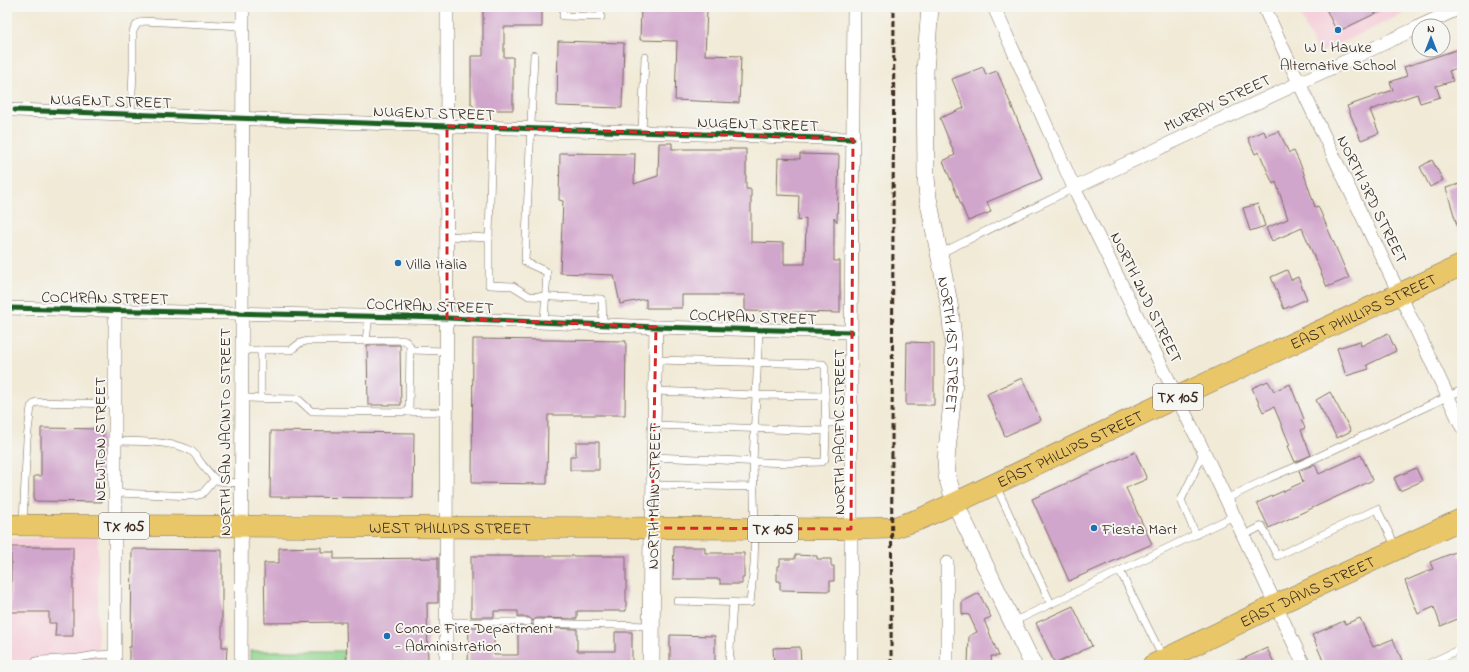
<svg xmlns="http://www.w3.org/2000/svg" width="1469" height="672" font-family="'Indie Flower',sans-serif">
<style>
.built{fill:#f5cfda}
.green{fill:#8fd690;stroke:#658057}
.building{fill:#d1a6cc}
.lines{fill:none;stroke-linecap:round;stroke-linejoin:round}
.service-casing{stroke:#7b6d5f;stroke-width:8}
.minor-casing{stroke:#7b6d5f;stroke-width:14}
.tertiary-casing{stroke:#7b6d5f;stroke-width:18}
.primary-casing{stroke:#7b6d5f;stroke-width:22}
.service{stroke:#fff;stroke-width:7}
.minor{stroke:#fff;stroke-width:13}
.tertiary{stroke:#fff;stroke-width:17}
.primary{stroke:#e9c769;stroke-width:21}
.rail{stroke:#3b2a1e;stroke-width:3;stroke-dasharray:6 3;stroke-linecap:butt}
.cycleway-casing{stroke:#f6f6f2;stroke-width:8}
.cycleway{stroke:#1b5e20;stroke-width:5}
.marked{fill:none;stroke:#d62828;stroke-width:3;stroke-dasharray:8 5;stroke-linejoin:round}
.poi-dot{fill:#1f6fb2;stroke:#f6f6f2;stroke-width:1.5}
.labels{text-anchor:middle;stroke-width:4;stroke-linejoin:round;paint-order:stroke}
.shield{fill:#f6f6f2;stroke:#73675e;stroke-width:1}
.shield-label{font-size:15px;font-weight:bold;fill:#3b2a1e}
.poi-label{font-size:16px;fill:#3b2a1e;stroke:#f6f6f2;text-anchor:start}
.street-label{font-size:16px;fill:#3b2a1e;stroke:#f6f6f2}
</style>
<rect width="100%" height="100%" fill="#f6f6f2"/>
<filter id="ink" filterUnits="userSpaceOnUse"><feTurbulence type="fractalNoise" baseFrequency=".025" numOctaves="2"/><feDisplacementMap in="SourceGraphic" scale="8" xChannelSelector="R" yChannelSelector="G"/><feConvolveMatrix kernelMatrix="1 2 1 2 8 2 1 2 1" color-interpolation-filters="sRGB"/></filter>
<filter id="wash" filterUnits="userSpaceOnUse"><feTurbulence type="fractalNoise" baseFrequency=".012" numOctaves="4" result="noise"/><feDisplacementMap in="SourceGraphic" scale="16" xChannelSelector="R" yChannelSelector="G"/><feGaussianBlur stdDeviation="0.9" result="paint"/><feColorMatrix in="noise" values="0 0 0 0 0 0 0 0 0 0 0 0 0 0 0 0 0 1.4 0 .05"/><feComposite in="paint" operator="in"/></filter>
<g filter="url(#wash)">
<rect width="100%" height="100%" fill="#f1ead7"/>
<g class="built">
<polygon points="7,7 12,7 7,188"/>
<polygon points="1297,7 1417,7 1318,54"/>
<polygon points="98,536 98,665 7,665 7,539"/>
</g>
<rect class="green" x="250" y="651" width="93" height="14"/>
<g id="blocks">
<g class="building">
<polygon points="483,7 542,7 542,27 504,27 504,57 513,57 513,110 478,110 471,104 471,56 483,56"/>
<polygon points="641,7 707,9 705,55 741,56 739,103 675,100 677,41 640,40"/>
<polygon points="1325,7 1389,7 1337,32"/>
<polygon points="558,41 624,43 622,108 557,106"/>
<polygon points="1462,48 1462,66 1449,71 1453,81 1436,86 1440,97 1420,103 1417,94 1370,110 1379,133 1361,140 1347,106 1393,90 1390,82 1407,76 1404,67"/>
<polygon points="983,67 986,75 997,71 1042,179 987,202 991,212 968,221 943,161 955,155 940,118 964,108 952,79"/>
<polygon points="1264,131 1266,136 1279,131 1289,153 1294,151 1302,168 1315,207 1318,206 1349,278 1327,287 1302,228 1272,241 1266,228 1288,219 1276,182 1273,184 1259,152 1255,154 1248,138"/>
<polygon points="659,143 672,143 672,149 746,149 746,189 751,189 751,242 784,243 784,264 805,264 806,218 798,221 799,196 777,195 778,158 800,159 800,154 839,155 837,222 834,218 834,261 840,261 840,313 745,311 745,295 682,295 682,308 646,308 646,299 620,304 614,275 560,273 563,201 559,200 560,153 635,154 634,184 658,176"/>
<polygon points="1432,160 1443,180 1430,187 1420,167"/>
<polygon points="1462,183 1462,232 1459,232 1446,188"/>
<polygon points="1258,204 1265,226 1250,231 1243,208"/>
<polygon points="1287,270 1291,280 1298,277 1307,299 1284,309 1271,277"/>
<polygon points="1388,333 1396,351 1367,365 1369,369 1346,376 1337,348 1360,341 1361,346"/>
<polygon points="473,339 626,341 625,415 548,415 547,484 472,483"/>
<polygon points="907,342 934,343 934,405 906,405"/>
<polygon points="367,345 400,345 401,405 368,405"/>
<polygon points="1022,378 1041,420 1005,436 987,394"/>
<polygon points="1268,381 1274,391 1290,384 1304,419 1301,420 1305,428 1301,430 1311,455 1295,462 1288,446 1290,445 1274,407 1263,412 1252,388"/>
<polygon points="1330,392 1351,431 1337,438 1316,400"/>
<polygon points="41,428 103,429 102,502 34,501 34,476 41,476"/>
<polygon points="271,431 414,433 413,498 270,497"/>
<polygon points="576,442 599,442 599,470 570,470 570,456 576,456"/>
<polygon points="1135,452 1147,479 1126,488 1152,544 1069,581 1032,499"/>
<polygon points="1361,455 1373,480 1269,528 1257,503 1303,482 1299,471 1315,464 1319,474"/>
<polygon points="1416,468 1422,481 1400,491 1394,478"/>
<polygon points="11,547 73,547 73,636 55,636 56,623 49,623 49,612 11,612"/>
<polygon points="321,547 321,552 334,552 334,559 438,558 438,603 427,603 428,665 347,665 346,622 265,623 264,563 279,563 279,548"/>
<polygon points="674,547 705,547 705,553 744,553 744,578 742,578 742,584 720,584 720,579 673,579"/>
<polygon points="132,549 222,550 222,647 227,647 226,665 129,665 129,647 131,647"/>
<polygon points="1458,551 1462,560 1462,617 1441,626 1434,607 1418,614 1405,581 1433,569 1430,562"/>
<polygon points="795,555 817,556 817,559 831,559 831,566 834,566 834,581 830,581 830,591 780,590 780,581 777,581 777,566 780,566 780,559 795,559"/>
<polygon points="471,556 626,556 626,611 577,611 577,619 537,618 533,621 528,617 518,617 518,611 494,611 494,617 471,617"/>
<polygon points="979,593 991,617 984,620 999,656 991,656 992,665 968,665 969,636 977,632 969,615 962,614 962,602"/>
<polygon points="1073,606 1092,646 1055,664 1036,623"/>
<polygon points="1360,618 1373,647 1393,639 1404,665 1325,665 1312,635 1344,621 1345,624"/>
<polygon points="532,624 537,628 577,629 577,651 615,651 615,632 632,632 632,665 468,665 469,627 494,627 494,655 518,655 518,627 528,627"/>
<polygon points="670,635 715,636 715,665 670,665"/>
<polygon points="800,647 801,665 774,665 773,648"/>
<polygon points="1267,648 1275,665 1230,665"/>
</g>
</g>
</g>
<g filter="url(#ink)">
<use href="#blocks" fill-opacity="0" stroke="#7b6d5f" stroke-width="1"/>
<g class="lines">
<defs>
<g id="service">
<polyline points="563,7 563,16 601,17 601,7"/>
<polyline points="534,55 525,262 547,272 544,322"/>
<polyline points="131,114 133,70 133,31 137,24 143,21 242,26"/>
<polyline points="642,132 645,57"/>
<polyline points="447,236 489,238 492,127"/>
<polyline points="489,238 489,285 513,286 529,296 602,299 603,324"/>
<polyline points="939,254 1074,188"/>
<polyline points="366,340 369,316"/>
<polyline points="241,350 291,350 300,343 307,341 405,340 410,346 409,412 311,411 298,399 241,398"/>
<polyline points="410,350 446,351"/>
<polyline points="655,391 756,395 825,396 825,367 823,364 656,360"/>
<polyline points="261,398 261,350"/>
<polyline points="409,412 446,412"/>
<polyline points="825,423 851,423"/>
<polyline points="654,425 826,431 825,396"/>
<path d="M116,441C133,441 177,441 191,451C195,453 198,459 201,463C217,483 215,482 241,483"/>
<polyline points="654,457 785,463 822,462 825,459 826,431"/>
<polyline points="653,485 754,487"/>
<polyline points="996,486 1051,604"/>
<polyline points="116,493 194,496 202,494 214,480"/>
<polyline points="1226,499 1269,478 1307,462 1462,390"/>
<polyline points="23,523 27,439 31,407 36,402 115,404"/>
<polyline points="1196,535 1181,500 1204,452"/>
<polyline points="1243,536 1262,526 1277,556 1377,509 1396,547"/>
<polyline points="1120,571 1163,658"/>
<polyline points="677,601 750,603 754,565 755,529 753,462 759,329"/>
<polyline points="446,622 528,622"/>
<polyline points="1013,622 1234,516"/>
<polyline points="537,623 651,626"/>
<polyline points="34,665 36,661 41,660 78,658 96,655 115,654"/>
<polyline points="729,665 733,603"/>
<polyline points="1426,665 1462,648"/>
</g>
<g id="minor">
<polyline points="994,7 1074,188 1204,452 1304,665"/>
<path d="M1264,7C1328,148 1397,286 1462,427"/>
<polyline points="1420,26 1462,7"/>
<polyline points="15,110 447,126 853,139"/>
<polyline points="1074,188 1419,27"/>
<polyline points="7,308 447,318 656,327 851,332"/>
<polyline points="652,528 656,327"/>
<polyline points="947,563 947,665"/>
<polyline points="115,665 115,310"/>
<polyline points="241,665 243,7"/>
<polyline points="446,665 447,7"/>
<polyline points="851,665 851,332 854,7"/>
</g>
<g id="tertiary">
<path id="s1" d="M930,7L925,71L926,177L928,198L949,303L953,338L954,383L946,460L947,476L955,503L1033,665"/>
<polyline points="651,665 652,528"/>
</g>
<g id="primary">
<path id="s2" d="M7,525L851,529L893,528L920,519L955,503L1177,397L1462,265"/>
<path id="s3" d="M1153,665L1276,605L1462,519"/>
</g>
</defs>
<use href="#service" class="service-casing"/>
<use href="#minor" class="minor-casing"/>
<use href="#tertiary" class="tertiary-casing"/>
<use href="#primary" class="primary-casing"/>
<use href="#service" class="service"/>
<use href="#minor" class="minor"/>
<use href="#tertiary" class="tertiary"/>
<use href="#primary" class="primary"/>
<polyline class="rail" points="891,665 894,7"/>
<defs>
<g id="cycleway">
<polyline points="15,110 447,126 853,139"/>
<polyline points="7,308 447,318 656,327 851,332"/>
</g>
</defs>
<use href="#cycleway" class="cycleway-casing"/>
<use href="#cycleway" class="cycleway"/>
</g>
</g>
<path class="marked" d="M447,126L853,139L851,529L652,528L656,327L447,318Z"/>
<g class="poi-dot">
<circle cx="1338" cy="30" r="4"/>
<circle cx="398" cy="263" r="4"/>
<circle cx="1094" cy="528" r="4"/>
<circle cx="387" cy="636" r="4"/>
</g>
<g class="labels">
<g class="shield">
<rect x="1153" y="384" width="50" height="26" rx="3"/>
<rect x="99" y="513" width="50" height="26" rx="3"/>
<rect x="748" y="516" width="50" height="26" rx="3"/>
</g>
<g class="shield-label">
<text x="1178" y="402">TX 105</text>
<text x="124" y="531">TX 105</text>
<text x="773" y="534">TX 105</text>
</g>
<g class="poi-label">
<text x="1338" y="52" text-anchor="middle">W L Hauke<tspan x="1338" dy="18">Alternative School</tspan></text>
<text x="406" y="269">Villa Italia</text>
<text x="1102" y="534">Fiesta Mart</text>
<text x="395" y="633">Conroe Fire Department<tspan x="395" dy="18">- Administration</tspan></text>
</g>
<g class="street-label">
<text transform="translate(111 100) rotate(2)" y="6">NUGENT STREET</text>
<text transform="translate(1217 102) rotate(-25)" y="6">MURRAY STREET</text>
<text transform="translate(434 112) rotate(2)" y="6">NUGENT STREET</text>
<text transform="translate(758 123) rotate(2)" y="6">NUGENT STREET</text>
<text transform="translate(1373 199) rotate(64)" y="6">NORTH 3RD STREET</text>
<text transform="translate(105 297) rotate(1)" y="6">COCHRAN STREET</text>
<text transform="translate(1147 297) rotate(64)" y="6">NORTH 2ND STREET</text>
<text transform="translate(430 305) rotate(2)" y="6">COCHRAN STREET</text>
<text dy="6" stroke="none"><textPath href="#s2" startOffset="1404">EAST PHILLIPS STREET</textPath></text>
<text transform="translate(753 316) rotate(2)" y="6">COCHRAN STREET</text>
<text dy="6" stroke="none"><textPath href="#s1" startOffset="340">NORTH 1ST STREET</textPath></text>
<text transform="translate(224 432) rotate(-90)" y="6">NORTH SAN JACINTO STREET</text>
<text transform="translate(838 432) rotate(-90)" y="6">NORTH PACIFIC STREET</text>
<text transform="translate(99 439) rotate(-90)" y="6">NEWTON STREET</text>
<text dy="6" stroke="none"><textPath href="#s2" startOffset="1080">EAST PHILLIPS STREET</textPath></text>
<text transform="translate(653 496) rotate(-89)" y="6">NORTH MAIN STREET</text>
<text dy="6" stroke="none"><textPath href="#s2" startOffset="443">WEST PHILLIPS STREET</textPath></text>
<text dy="6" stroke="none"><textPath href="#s3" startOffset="171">EAST DAVIS STREET</textPath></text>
</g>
</g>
<rect width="1469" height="672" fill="none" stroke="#f6f6f2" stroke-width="24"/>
<g transform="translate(1431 38)"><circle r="19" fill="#f6f6f2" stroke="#aba49d"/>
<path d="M0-3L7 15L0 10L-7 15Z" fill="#1f6fb2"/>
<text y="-6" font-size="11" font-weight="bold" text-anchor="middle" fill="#3b2a1e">N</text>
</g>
</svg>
